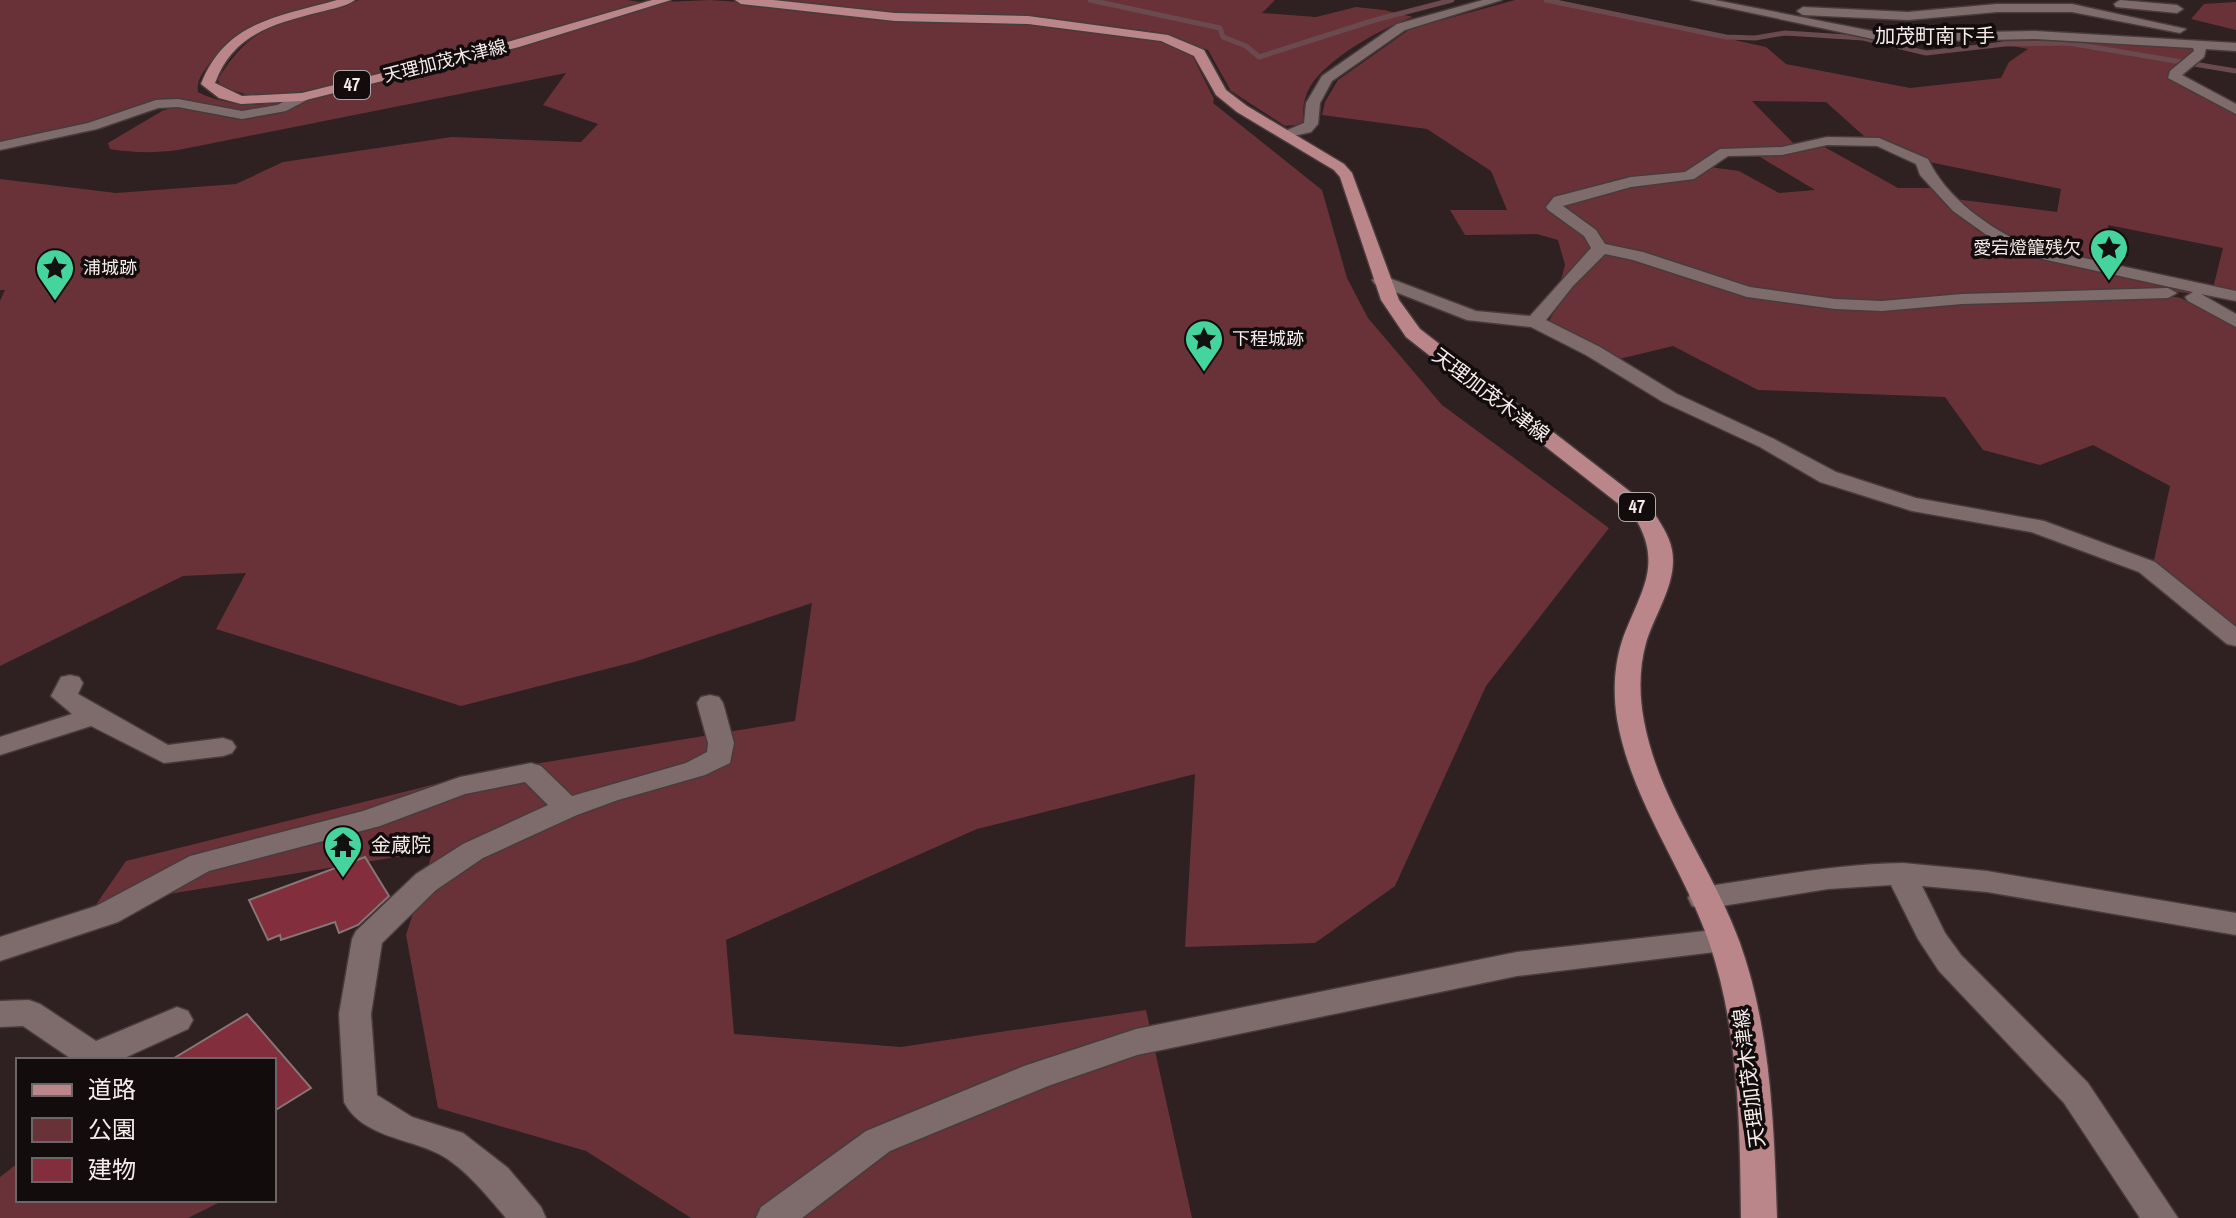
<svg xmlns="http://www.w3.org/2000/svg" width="2236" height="1218" viewBox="0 0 2236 1218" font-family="'Archivo Narrow','Noto Sans JP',sans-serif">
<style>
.green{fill:#693238}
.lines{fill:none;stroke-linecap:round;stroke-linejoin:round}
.stream{stroke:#6a4a4f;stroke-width:5}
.building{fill:#822e3c;stroke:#887576;stroke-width:2}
.street-casing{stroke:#483b3c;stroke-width:3}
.primary-casing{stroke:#483b3c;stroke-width:3}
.street{fill:#7e6c6d;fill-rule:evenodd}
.primary{fill:#bb868a;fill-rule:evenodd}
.labels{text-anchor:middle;stroke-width:7;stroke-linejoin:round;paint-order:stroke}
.far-street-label{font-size:18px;fill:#f6ecec;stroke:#120c0c}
.shield{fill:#120c0c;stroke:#b2a9a9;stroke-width:2}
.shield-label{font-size:18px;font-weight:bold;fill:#f6ecec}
.far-poi-label{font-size:18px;fill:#f6ecec;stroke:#120c0c;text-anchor:start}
.far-quarter-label{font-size:20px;fill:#f6ecec;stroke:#120c0c}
.street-label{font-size:20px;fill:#f6ecec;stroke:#120c0c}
.poi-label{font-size:20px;fill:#f6ecec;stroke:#120c0c;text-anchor:start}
</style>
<rect width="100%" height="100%" fill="#2f2021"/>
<!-- green -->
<path class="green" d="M 0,0 L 340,0 C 285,17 248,13 209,64 C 203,73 196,80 198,92 C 241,114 292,102 337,92 L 520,45 L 665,2 L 710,0 L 1017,21 L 1156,40 L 1181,49 L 1193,57 L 1214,99 L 1213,103 L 1322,190 L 1347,278 L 1368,318 L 1442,405 L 1609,528 L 1486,686 L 1395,886 L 1315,943 L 1185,947 L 1195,774 L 977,829 L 726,940 L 734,1034 L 901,1047 L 1146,1010 L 1192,1218 L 691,1218 L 586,1151 L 438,1108 L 406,935 L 433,851 L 95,906 L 126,861 L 480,773 L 795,721 L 812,603 L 634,662 L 461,706 L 216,629 L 246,573 L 183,576 L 0,666 L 0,301 L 5,290 L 0,290 L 0,179 L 116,193 L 236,184 L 283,162 L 452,137 L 581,142 L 598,124 L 543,105 L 566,73 L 178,150 C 155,153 133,153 110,149 L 108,143 L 162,111 L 177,106 L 178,102 L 0,145 Z
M 359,0 L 627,0 L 647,3 L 510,43 L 440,57 L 311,92 L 254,97 L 220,86 L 218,79 C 260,11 294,25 359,0 Z
M 762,0 L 1275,0 L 1262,13 L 1316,17 L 1356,7 L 1384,10 L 1413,17 C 1382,28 1327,58 1310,87 C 1303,99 1303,110 1303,124 L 1285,126 L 1231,91 L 1208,50 L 1156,32 L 1100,25 L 1026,18 L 904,15 Z
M 1515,0 L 1555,0 L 1766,47 L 1786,64 L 1910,88 L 2001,78 L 2009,62 L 2028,49 L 1996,43 L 2013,38 L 2038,37 L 2195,49 L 2169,73 L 2170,77 L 2224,105 L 2236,115 L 2236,294 L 2213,288 L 2223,248 L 2108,225 L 2108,267 L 2064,258 L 2004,239 L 1955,199 L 2057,212 L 2061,189 L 1929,162 L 1904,148 L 1865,137 L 1826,102 L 1752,101 L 1796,146 L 1729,149 L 1685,174 L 1555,198 L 1548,202 L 1547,207 L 1584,233 L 1592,248 L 1589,255 L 1561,280 L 1565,265 L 1558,240 L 1537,234 L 1465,235 L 1450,210 L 1507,210 L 1491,171 L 1427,129 L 1322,115 L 1325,102 L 1338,80 L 1410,29 Z
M 2236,2 L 2236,30 L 2191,19 L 2204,4 Z
M 1821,145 L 1898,188 L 1933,188 L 1978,231 L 2021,252 L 2236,300 L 2151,288 L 1959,296 L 1879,303 L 1767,294 L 1601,246 L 1561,204 L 1710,167 L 1739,171 L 1779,193 L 1815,190 L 1755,154 Z
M 1607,253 L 1799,304 L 2170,296 L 2181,298 L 2236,326 L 2236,631 L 2153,565 L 2170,486 L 2093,445 L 2040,465 L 1983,450 L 1945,397 L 1758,390 L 1673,346 L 1615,360 L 1548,322 L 1570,287 Z
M 18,1163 L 18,1200 L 224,1200 L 188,1218 L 0,1218 L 0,1177 Z"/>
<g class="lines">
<!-- stream -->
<path class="stream" d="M 1090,0 L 1220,28 L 1223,37 L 1246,46 L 1259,57 L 1375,20 L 1452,0
M 1546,0 L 1726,37 L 1755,38 L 1785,33 L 1863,38 L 1926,53 L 2005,44 L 2068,43 L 2236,71"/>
</g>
<!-- building -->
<path class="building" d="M 365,857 L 389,896 L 358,925 L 339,933 L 335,922 L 281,940 L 280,935 L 268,940 L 249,900 Z
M 247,1014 L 311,1088 L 274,1111 L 274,1060 L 171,1060 Z"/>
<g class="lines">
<defs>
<path id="street" d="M 1483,0 L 1502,0 L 1405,30 L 1332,81 L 1320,103 L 1318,124 L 1311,132 L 1285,138 L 1278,134 L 1304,123 L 1306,103 L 1322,76 L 1397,24 Z
M 1691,0 L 1715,0 L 1887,34 L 2035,31 L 2236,43 L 2236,51 L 2206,49 L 2204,57 L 2182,75 L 2236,104 L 2236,114 L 2168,78 L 2170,71 L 2194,51 L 2193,48 L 2035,39 L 1887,42 Z
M 2120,0 L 2177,5 L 2183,9 L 2177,13 L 2116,7 L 2114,4 Z
M 1997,4 L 2072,4 L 2186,29 L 2180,33 L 2072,12 L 1997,12 L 1908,20 L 1803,15 L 1797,11 L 1803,7 L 1908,12 Z
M 302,93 L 309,97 L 307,100 L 286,111 L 242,119 L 178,107 L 158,108 L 97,129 L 0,150 L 0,142 L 88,123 L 156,100 L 178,99 L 242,111 L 277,105 Z
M 1827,137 L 1879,138 L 1928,159 C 1947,199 1989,228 2029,246 L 2236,291 L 2236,301 L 2201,294 L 2236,314 L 2236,327 L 2188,301 L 2185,297 L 2193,292 L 2024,255 L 2002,246 L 1953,211 L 1920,175 L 1916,164 L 1877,146 L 1827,145 L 1782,155 L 1728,156 L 1694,179 L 1631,187 L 1563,206 L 1596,230 L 1605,244 L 1643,252 L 1750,287 L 1835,299 L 1882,301 L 1962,294 L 2168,288 L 2177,293 L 2168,298 L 1962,304 L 1882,311 L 1835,309 L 1747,297 L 1633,260 L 1605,254 L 1573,286 L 1546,320 L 1600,347 L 1677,394 L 1774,439 L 1836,472 L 1916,498 L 2044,521 L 2155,562 L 2236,627 L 2236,646 L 2227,644 L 2139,572 L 2031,532 L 1912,511 L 1820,482 L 1760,447 L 1663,402 L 1586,355 L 1531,327 L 1467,320 L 1375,284 L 1372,280 L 1381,275 L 1476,311 L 1530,316 L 1591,248 L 1584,236 L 1548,210 L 1546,207 L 1554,197 L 1631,177 L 1685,172 L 1720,149 L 1782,147 Z
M 70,675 L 79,677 L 83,683 L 78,694 L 168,745 L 223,738 L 232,741 L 236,747 L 232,753 L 223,756 L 164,763 L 91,726 L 0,755 L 0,737 L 72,714 L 51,696 L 61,677 Z
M 710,695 L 719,697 L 723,703 L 734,743 L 730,763 L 705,775 L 618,800 L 577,815 L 483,858 L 436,890 L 382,943 L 371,1014 L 377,1095 L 412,1117 L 463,1133 L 508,1168 L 541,1207 L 546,1218 L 506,1218 C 487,1196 465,1168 439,1154 C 408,1138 362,1137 344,1102 L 339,1014 L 352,939 L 356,931 L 416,874 L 463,844 L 548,805 L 525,782 L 465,794 L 380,826 L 209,871 L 118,922 L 0,961 L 0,937 L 96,906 L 190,856 L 363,811 L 460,777 L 531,763 L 541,766 L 572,796 L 686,763 L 707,752 L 708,743 L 697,703 L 701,697 Z
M 1903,863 L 1987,871 L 2236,913 L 2236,935 L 1987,892 L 1922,886 L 1945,933 L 1961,955 L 2088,1083 L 2178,1218 L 2140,1218 L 2064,1103 L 1939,971 L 1918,939 L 1891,885 L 1828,889 L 1703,909 L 1692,906 L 1688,898 L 1692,890 L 1703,887 C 1770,877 1835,864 1903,863 Z
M 1723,929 L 1734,932 L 1738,940 L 1734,948 L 1723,951 L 1517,976 L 1137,1055 L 1048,1086 L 890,1151 L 802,1218 L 756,1218 L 761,1207 L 866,1131 L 1024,1066 L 1136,1029 L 1517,952 Z
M 29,1000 L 40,1004 L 96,1041 L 177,1007 L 188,1011 L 193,1020 L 188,1029 L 120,1060 L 73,1060 L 23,1026 L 0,1027 L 0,1001 Z"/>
<path id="primary" d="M 337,0 L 355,0 C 345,7 331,9 320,12 C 273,24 233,34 215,83 L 242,96 L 302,93 L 511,41 L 652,0 L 671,0 L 519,47 L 302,101 L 241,104 L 219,98 L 201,84 C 226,21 278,17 337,0 Z
M 735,0 L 773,0 L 895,13 L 1028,16 L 1168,35 L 1204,50 L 1226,90 L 1247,106 L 1344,164 L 1352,173 L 1399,300 L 1420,329 L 1650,507 C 1659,521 1669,534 1672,550 C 1678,582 1655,613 1646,643 C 1639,668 1639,695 1644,721 C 1659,802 1712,866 1740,943 C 1771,1030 1774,1126 1777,1218 L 1741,1218 C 1740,1126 1739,1030 1709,942 C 1682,865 1631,800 1617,719 C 1613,693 1614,666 1622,641 C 1639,593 1665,566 1634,516 L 1406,337 L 1381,300 L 1340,177 L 1334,170 L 1237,112 L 1216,95 L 1194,56 L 1161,41 L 1028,24 L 895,21 L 741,4 Z"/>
</defs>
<!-- street casing -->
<use href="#street" class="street-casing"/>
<!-- primary casing -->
<use href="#primary" class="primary-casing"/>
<!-- street -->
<use href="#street" class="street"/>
<!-- primary -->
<use href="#primary" class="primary"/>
</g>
<!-- icons -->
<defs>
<symbol id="sight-pin" viewBox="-11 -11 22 30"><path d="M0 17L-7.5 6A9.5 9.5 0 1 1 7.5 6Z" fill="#46d49e" stroke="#120c0c"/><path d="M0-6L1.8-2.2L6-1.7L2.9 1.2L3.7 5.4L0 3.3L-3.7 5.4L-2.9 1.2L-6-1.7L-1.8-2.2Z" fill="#111"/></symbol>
<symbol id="temple-pin" viewBox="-11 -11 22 30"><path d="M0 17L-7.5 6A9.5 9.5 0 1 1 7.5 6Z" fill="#46d49e" stroke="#120c0c"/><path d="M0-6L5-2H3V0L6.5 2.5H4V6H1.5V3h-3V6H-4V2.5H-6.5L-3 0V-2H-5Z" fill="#111"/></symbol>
</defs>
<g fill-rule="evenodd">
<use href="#sight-pin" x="2087" y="226" width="44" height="60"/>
<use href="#sight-pin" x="33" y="246" width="44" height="60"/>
<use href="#sight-pin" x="1182" y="317" width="44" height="60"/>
<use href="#temple-pin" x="321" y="823" width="44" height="60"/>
</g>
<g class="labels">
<!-- far-street labels -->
<g class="far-street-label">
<text transform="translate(445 61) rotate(-14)" y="6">天理加茂木津線</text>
</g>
<!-- shield labels -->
<g class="shield">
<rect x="334" y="71" width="36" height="28" rx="6"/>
<rect x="1619" y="493" width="36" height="28" rx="6"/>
</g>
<g class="shield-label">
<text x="352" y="91">47</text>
<text x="1637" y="513">47</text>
</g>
<!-- far-poi labels -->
<g class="far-poi-label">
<text x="2081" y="254" text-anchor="end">愛宕燈籠残欠</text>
<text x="83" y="274">浦城跡</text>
<text x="1232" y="345">下程城跡</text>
</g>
<!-- far-quarter labels -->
<g class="far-quarter-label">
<text x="1935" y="43">加茂町南下手</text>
</g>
<!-- street labels -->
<g class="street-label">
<text transform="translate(1491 395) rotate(37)" y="7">天理加茂木津線</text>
<text transform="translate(1749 1078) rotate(-97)" y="7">天理加茂木津線</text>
</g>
<!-- poi labels -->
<g class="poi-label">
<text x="371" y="852">金蔵院</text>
</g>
</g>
<!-- legend -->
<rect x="16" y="1058" width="260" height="144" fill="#120c0c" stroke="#6d6666" stroke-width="2"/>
<rect x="32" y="1084" width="40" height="12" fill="#bb868a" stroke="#6d6666" stroke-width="2"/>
<text x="88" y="1098" font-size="24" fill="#f6ecec">道路</text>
<rect x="32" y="1118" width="40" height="24" fill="#693238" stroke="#6d6666" stroke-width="2"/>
<text x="88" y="1138" font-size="24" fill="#f6ecec">公園</text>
<rect x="32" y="1158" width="40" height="24" fill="#822e3c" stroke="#6d6666" stroke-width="2"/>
<text x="88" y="1178" font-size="24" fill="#f6ecec">建物</text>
</svg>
